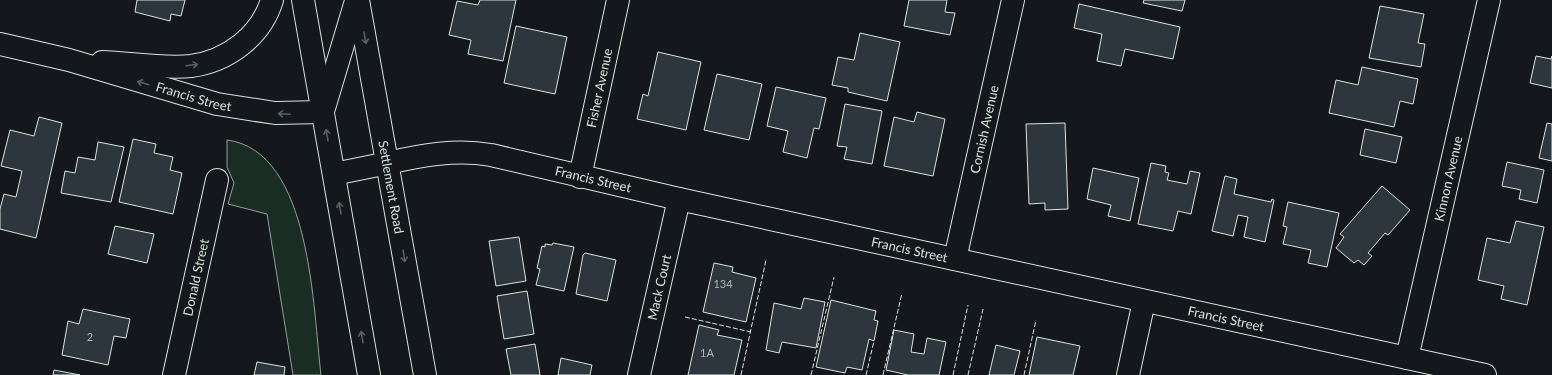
<svg xmlns="http://www.w3.org/2000/svg" width="1552" height="375" viewBox="0 0 1552 375" font-family="Lato,sans-serif">
<style>
.green{fill:#1a2d24;stroke:#939e99}
.building{fill:#2c363c;stroke:#d8e6dc}
.lines{fill:none;stroke-linecap:round;stroke-linejoin:round}
.street-casing{stroke:#d8e6dc;stroke-width:24}
.highway-casing{stroke:#d8e6dc;stroke-width:24}
.street{stroke:#14181c;stroke-width:22}
.highway{stroke:#14181c;stroke-width:22}
.fence{stroke:#d8e6dc;stroke-width:1;stroke-dasharray:5 2;stroke-linecap:butt}
.oneway{stroke:#59605f}
.labels{text-anchor:middle;stroke-width:3;stroke-linejoin:round;paint-order:stroke}
.number-label{font-size:11px;fill:#adbab4}
.street-label{font-size:13px;fill:#d8e6dc;stroke:#14181c}
</style>
<rect width="100%" height="100%" fill="#14181c"/>
<!-- green -->
<path class="green" d="M 227,140 C 312,151 313,311 321,375 L 293,375 L 267,214 L 228,204 L 234,183 L 227,167 Z"/>
<!-- building -->
<path class="building" d="M 137,0 L 185,0 L 181,16 L 171,14 L 170,21 L 135,12 Z
M 480,0 L 516,0 L 503,61 L 468,54 L 471,40 L 449,35 L 457,1 L 478,5 Z
M 909,0 L 947,0 L 945,12 L 955,13 L 950,35 L 904,26 Z
M 1144,0 L 1185,0 L 1182,11 L 1143,3 Z
M 1079,4 L 1180,27 L 1173,59 L 1125,49 L 1121,66 L 1097,61 L 1102,34 L 1074,28 Z
M 1380,6 L 1424,14 L 1418,43 L 1425,44 L 1421,67 L 1369,58 Z
M 516,26 L 567,37 L 555,94 L 504,83 Z
M 860,33 L 900,42 L 887,101 L 848,92 L 848,88 L 832,85 L 838,57 L 854,60 Z
M 658,52 L 701,62 L 686,130 L 637,119 L 643,94 L 648,96 Z
M 1536,56 L 1551,59 L 1552,56 L 1552,88 L 1530,83 Z
M 1362,67 L 1418,79 L 1413,104 L 1400,101 L 1394,127 L 1329,113 L 1336,80 L 1358,85 Z
M 717,74 L 762,84 L 749,140 L 704,130 Z
M 776,87 L 826,98 L 819,129 L 814,128 L 807,158 L 783,152 L 788,131 L 767,126 Z
M 845,104 L 882,111 L 872,164 L 844,159 L 847,147 L 837,146 Z
M 917,112 L 945,119 L 933,176 L 884,166 L 894,117 L 914,122 Z
M 39,117 L 62,123 L 36,238 L 0,229 L 0,209 L 4,194 L 16,197 L 22,171 L 1,166 L 10,130 L 34,136 Z
M 1065,123 L 1068,209 L 1045,210 L 1045,203 L 1029,204 L 1026,124 Z
M 1547,123 L 1552,124 L 1552,161 L 1539,158 Z
M 1365,129 L 1402,137 L 1396,163 L 1360,155 Z
M 133,139 L 156,144 L 154,153 L 173,157 L 170,170 L 182,173 L 173,214 L 119,202 Z
M 98,142 L 124,147 L 111,202 L 61,193 L 65,171 L 75,173 L 78,157 L 95,160 Z
M 1507,162 L 1544,170 L 1537,203 L 1519,199 L 1521,190 L 1502,186 Z
M 1151,163 L 1166,166 L 1165,172 L 1169,173 L 1167,180 L 1187,184 L 1190,171 L 1200,173 L 1191,214 L 1178,211 L 1173,231 L 1138,224 Z
M 1093,168 L 1139,178 L 1130,221 L 1108,216 L 1111,205 L 1087,199 Z
M 1225,176 L 1237,179 L 1234,194 L 1271,202 L 1272,199 L 1274,200 L 1265,242 L 1244,237 L 1248,217 L 1238,215 L 1233,236 L 1212,231 Z
M 1382,186 L 1410,210 L 1388,235 L 1385,233 L 1368,253 L 1372,256 L 1364,265 L 1358,260 L 1354,263 L 1336,248 L 1344,237 L 1340,234 Z
M 1288,202 L 1339,213 L 1327,267 L 1308,263 L 1311,250 L 1283,244 L 1287,227 L 1283,226 Z
M 1516,221 L 1544,227 L 1527,305 L 1501,299 L 1504,286 L 1478,280 L 1487,238 L 1510,243 Z
M 115,226 L 154,234 L 147,263 L 108,254 Z
M 519,237 L 526,281 L 496,286 L 489,241 Z
M 553,243 L 574,247 L 564,291 L 536,285 L 540,269 L 537,268 L 542,246 L 545,247 L 545,244 L 552,245 Z
M 585,253 L 616,260 L 607,301 L 576,294 L 583,255 Z
M 714,263 L 733,267 L 732,272 L 756,278 L 746,322 L 703,312 Z
M 527,291 L 534,334 L 504,339 L 497,296 Z
M 804,298 L 825,302 L 816,348 L 782,342 L 779,353 L 766,350 L 774,303 L 801,309 Z
M 831,300 L 876,311 L 874,320 L 878,321 L 874,341 L 869,339 L 862,370 L 847,367 L 845,373 L 816,367 Z
M 83,309 L 130,319 L 126,338 L 114,336 L 108,365 L 62,355 L 68,321 L 79,324 Z
M 699,325 L 719,330 L 717,335 L 742,340 L 734,375 L 688,375 Z
M 894,330 L 914,334 L 911,352 L 924,354 L 927,338 L 946,342 L 939,375 L 908,375 L 886,370 Z
M 1037,337 L 1080,346 L 1073,375 L 1029,375 Z
M 535,344 L 540,375 L 511,375 L 506,349 Z
M 996,345 L 1020,351 L 1014,375 L 989,375 Z
M 561,358 L 592,365 L 590,375 L 558,375 Z
M 257,362 L 285,367 L 284,375 L 254,375 Z
M 54,370 L 80,375 L 53,375 Z"/>
<g class="lines">
<defs>
<g id="street">
<path id="s1" d="M 0,44 L 69,60 L 217,104 L 275,113 L 323,112"/>
<path d="M 102,62 C 131,63 162,69 191,66 C 228,61 261,36 272,0"/>
<path id="s2" d="M 388,163 C 422,155 456,149 491,155 L 679,199 L 1485,375"/>
<path id="s3" d="M 580,177 L 618,0"/>
<path id="s4" d="M 955,259 L 1013,0"/>
<path id="s5" d="M 1407,358 L 1489,0"/>
<path id="s6" d="M 174,375 L 217,180"/>
<path id="s7" d="M 639,375 L 679,199"/>
<path d="M 1128,375 L 1144,301"/>
</g>
<g id="highway">
<path d="M 303,0 L 369,375"/>
<path id="s8" d="M 358,0 L 425,375"/>
<path d="M 324,108 L 356,1"/>
<path d="M 334,174 L 388,163"/>
</g>
</defs>
<!-- street casing -->
<use href="#street" class="street-casing"/>
<!-- highway casing -->
<use href="#highway" class="highway-casing"/>
<!-- street -->
<use href="#street" class="street"/>
<!-- highway -->
<use href="#highway" class="highway"/>
<!-- fence -->
<path class="fence" d="M 685,317 L 751,332
M 741,375 L 766,260
M 811,375 L 834,277
M 866,375 L 874,341
M 883,375 L 902,293
M 953,375 L 968,305
M 968,375 L 983,309
M 1024,375 L 1036,320"/>
</g>
<!-- one-way arrows -->
<defs><path id="oneway-shaft" d="M-6 0H5M1.5-3L5.5 0L1.5 3" fill="none" stroke-width="1.6" stroke-linecap="round" stroke-linejoin="round"/></defs>
<g class="oneway">
<use href="#oneway-shaft" transform="translate(365 38) rotate(80)"/>
<use href="#oneway-shaft" transform="translate(192 65) rotate(-7)"/>
<use href="#oneway-shaft" transform="translate(143 83) rotate(-163)"/>
<use href="#oneway-shaft" transform="translate(284 114) rotate(-177)"/>
<use href="#oneway-shaft" transform="translate(327 135) rotate(-100)"/>
<use href="#oneway-shaft" transform="translate(340 208) rotate(-100)"/>
<use href="#oneway-shaft" transform="translate(404 256) rotate(81)"/>
<use href="#oneway-shaft" transform="translate(362 337) rotate(-100)"/>
</g>
<g class="labels">
<!-- number labels -->
<g class="number-label">
<text x="723" y="288">134</text>
<text x="90" y="341">2</text>
<text x="707" y="357">1A</text>
</g>
<!-- street labels -->
<g class="street-label">
<text dy="5" stroke="none"><textPath href="#s3" startOffset="91">Fisher Avenue</textPath></text>
<text dy="5" stroke="none"><textPath href="#s1" startOffset="201">Francis Street</textPath></text>
<text dy="5" stroke="none"><textPath href="#s4" startOffset="133">Cornish Avenue</textPath></text>
<text dy="5" stroke="none"><textPath href="#s2" startOffset="209">Francis Street</textPath></text>
<text dy="5" stroke="none"><textPath href="#s5" startOffset="184">Kinnon Avenue</textPath></text>
<text dy="5" stroke="none"><textPath href="#s8" startOffset="190">Settlement Road</textPath></text>
<text dy="5" stroke="none"><textPath href="#s2" startOffset="533">Francis Street</textPath></text>
<text dy="5" stroke="none"><textPath href="#s6" startOffset="100">Donald Street</textPath></text>
<text dy="5" stroke="none"><textPath href="#s7" startOffset="90">Mack Court</textPath></text>
<text dy="5" stroke="none"><textPath href="#s2" startOffset="857">Francis Street</textPath></text>
</g>
</g>
</svg>
